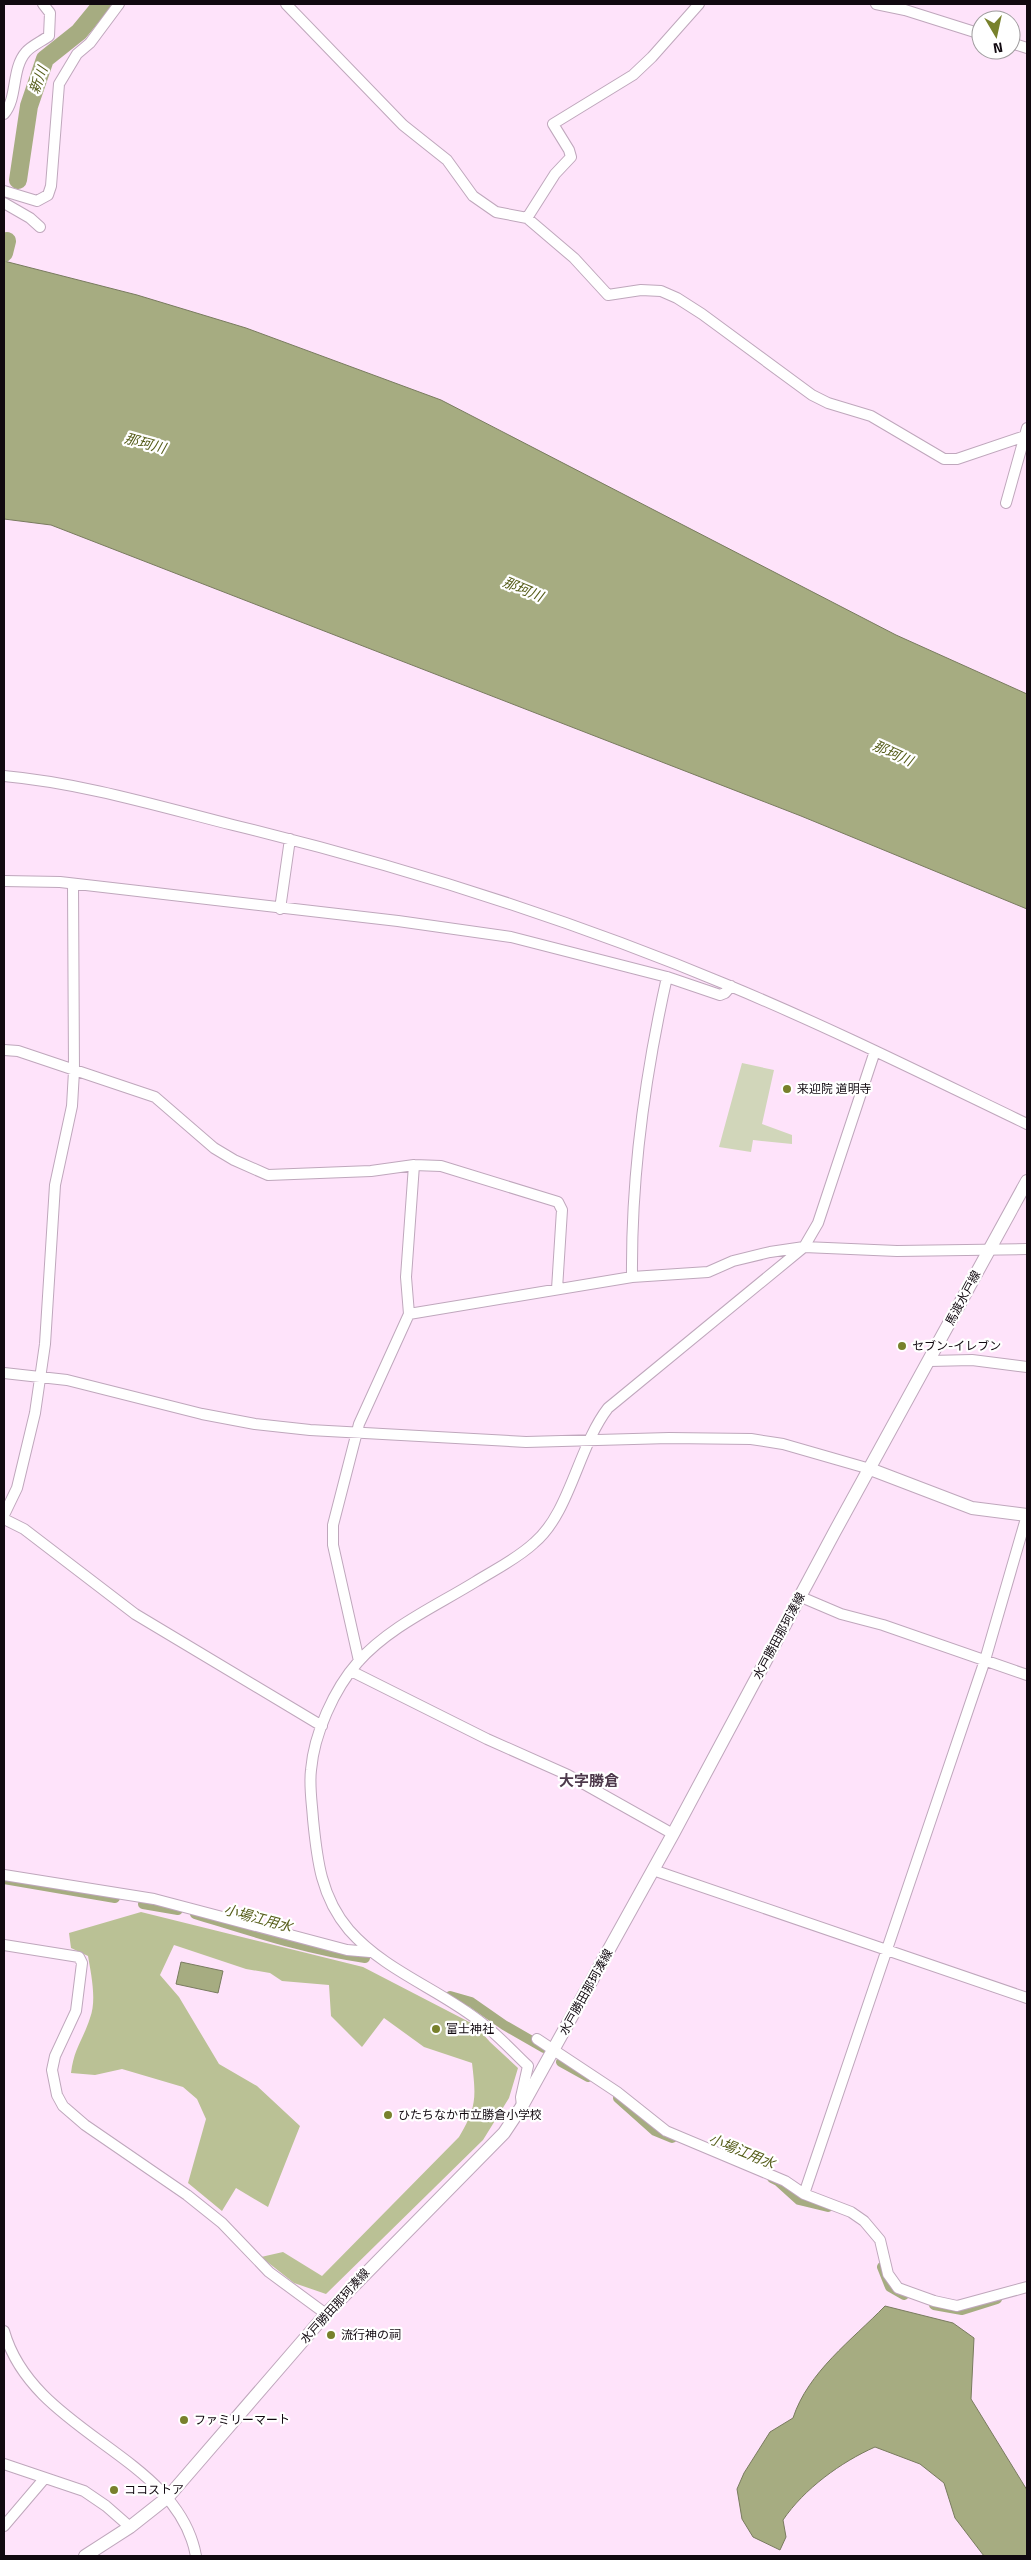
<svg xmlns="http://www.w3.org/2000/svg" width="1031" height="2560" viewBox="0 0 1031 2560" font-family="'Titillium Web','Noto Sans JP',sans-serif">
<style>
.green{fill:#d1d6ba}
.forest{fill:#bac195}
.water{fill:#a6ac81;stroke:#797b5f}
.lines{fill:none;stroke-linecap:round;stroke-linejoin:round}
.canal{stroke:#a6ac81;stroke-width:10}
.river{stroke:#a6ac81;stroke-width:18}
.minor-casing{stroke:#bfa7bc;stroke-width:12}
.major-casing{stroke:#bfa7bc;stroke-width:14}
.minor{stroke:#fff;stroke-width:10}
.major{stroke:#fff;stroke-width:12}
.poi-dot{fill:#78812c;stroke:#fff;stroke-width:2}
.labels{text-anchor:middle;stroke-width:4.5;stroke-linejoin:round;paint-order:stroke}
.poi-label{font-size:12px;fill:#110910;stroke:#fff;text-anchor:start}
.street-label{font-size:12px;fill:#110910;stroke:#fff}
.water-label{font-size:14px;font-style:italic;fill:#565d1a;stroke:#fff}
.quarter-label{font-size:15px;font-weight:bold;fill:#4d394b;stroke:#fff}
</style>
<rect width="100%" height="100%" fill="#fee3fa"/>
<!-- green -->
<path class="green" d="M 742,1063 L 774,1070 L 762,1124 L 792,1135 L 792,1144 L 753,1140 L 751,1152 L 719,1147 Z"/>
<!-- forest -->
<path class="forest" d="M 141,1912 L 363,1967 L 475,2025 L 490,2042 L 518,2068 L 509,2098 L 483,2140 L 326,2294 L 294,2283 L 261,2257 L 283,2252 L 322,2276 L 459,2137 C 477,2107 476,2097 472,2063 L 424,2047 L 384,2018 L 362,2047 L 331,2016 L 329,1985 L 282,1981 L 270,1973 L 246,1969 L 174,1945 L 160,1975 L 179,1997 L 219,2064 L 257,2086 L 300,2126 L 268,2207 L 236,2188 L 222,2211 L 188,2183 L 206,2119 L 197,2099 L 183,2087 L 122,2069 L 95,2075 L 71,2073 C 74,2048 83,2040 90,2018 C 97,2000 91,1974 88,1956 L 71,1948 L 69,1933 Z"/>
<!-- water -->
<path class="water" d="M 4,261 L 137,295 L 246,328 L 441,400 L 896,635 L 1027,694 L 1027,909 L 801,816 L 51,525 L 4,519 Z
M 181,1962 L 223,1971 L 218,1993 L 176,1984 Z
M 885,2306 L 953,2323 L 974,2338 L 971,2399 L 1027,2490 L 1027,2556 L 984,2556 L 955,2518 L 944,2483 L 920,2464 L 875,2447 C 841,2462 804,2489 783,2520 L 786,2537 L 780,2550 L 753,2537 L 742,2519 L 737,2489 L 744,2473 L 770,2432 L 793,2418 C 808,2372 852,2340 885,2306 Z"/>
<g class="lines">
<!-- canal -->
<path class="canal" d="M 4,1879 L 115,1898
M 143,1904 L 178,1910
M 195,1914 C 251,1931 307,1950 365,1958
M 450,1996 L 471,2002 L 504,2025 L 544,2048
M 561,2062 L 588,2077
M 618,2098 L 655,2131 L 672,2138
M 772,2178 L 778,2181 L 799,2200 L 828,2207
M 882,2267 L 890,2287 L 904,2295
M 934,2305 L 962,2310 L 997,2299"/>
<!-- river -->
<path class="river" d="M 18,180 L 29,106 L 45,59 L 79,32 L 102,4
M 4,253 L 7,241"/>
<defs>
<path id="minor" d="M 286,4 L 403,125 L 447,160 L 473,196 L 496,212 L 527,218 L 574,258 L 608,295 L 641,290 L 661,291 L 677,298 L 702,314 L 812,395 L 828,403 L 871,416 L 944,459 L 957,459 L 1025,436
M 876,4 L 905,10 L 981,34
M 1011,43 L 1027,48
M 4,114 C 18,98 11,69 26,52 C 31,46 42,41 49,36 L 50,13 L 43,4
M 4,191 L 37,201 L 48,195 L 51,186 L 59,84 L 77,54 L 90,43 L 119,4
M 4,203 L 30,218 L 40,227
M 527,218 L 555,174 L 571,157 L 569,150 L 553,124 L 633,75 L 652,57 L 699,4
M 1006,503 L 1027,428
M 4,776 C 81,783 158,806 233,825 C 402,866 570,919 730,986 C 831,1028 929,1077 1027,1124
M 4,881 L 60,882 L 398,921 L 511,937 L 667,977 L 720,995 L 725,993 L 731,986
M 280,909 L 290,839
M 4,1050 L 18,1051 L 155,1097 L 214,1148 L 234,1160 L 268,1175 L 371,1171 L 414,1165 L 441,1166 L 558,1202 L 562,1210 L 557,1289
M 632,1277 C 631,1176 645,1075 667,977
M 409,1314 L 632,1277 L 708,1272 L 733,1261 L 770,1252 L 804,1247 L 897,1251 L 1027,1249
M 930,1361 L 972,1360 L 1027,1367
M 4,1373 L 67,1380 L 202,1414 L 255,1424 L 310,1430 L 526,1442 L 669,1438 L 751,1439 L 783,1444 L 870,1469
M 4,1515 L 17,1488 L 35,1413 L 45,1344 L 55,1185 L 72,1106 L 74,1071 L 73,884
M 4,1519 L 24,1529 L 135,1614 L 322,1726
M 801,1597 L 841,1614 L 883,1625 L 1027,1675
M 359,1661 L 333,1545 L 333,1525 L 359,1424 L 409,1314 L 406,1277 L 414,1165
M 351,1671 L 487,1739 L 568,1775 L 673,1834
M 653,1870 L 1027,1998
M 4,1875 L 154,1899 L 347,1950 L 370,1952
M 4,1945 L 79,1957 L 82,1963 L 76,2011 L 55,2056 L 52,2070 L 57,2095 L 63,2106 L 85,2125 L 187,2195 L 222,2223 L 269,2272 L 326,2314
M 537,2039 L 617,2092 L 666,2131 L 785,2181 L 804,2194 L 851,2212 L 864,2221 L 880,2240 L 888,2274 L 898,2288 L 934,2301 L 957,2306 L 1027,2287
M 522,2106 L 521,2097 L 528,2066 C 513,2052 499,2036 483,2024 C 440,1989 386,1972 349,1930 C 321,1897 317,1860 313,1819 C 312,1803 309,1786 311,1770 C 314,1734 334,1689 358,1662 C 389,1627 436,1606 475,1582 C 494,1570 517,1559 534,1543 C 570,1513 578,1447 608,1408 L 804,1247 L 818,1223 L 875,1051
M 804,2194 L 985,1660 L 1027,1515
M 4,2331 C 33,2434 178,2455 196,2556
M 4,2464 L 84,2491 L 106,2506 L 130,2527
M 4,2526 L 44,2479"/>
<path id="major" d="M 870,1469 L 972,1508 L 1027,1515
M 85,2556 L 130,2527 L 168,2497 L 326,2314 L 504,2133 L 522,2106 L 673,1834 L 834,1533 L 1027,1181"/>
</defs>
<!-- minor casing -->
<use href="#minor" class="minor-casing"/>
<!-- major casing -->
<use href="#major" class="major-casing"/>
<!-- minor -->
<use href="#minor" class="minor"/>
<!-- major -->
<use href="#major" class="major"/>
</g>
<!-- markers -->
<g class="poi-dot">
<circle cx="787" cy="1089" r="5"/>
<circle cx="902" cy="1346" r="5"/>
<circle cx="436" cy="2029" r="5"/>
<circle cx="388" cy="2115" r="5"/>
<circle cx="331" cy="2335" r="5"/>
<circle cx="184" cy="2420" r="5"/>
<circle cx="114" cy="2490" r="5"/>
</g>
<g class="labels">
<!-- poi labels -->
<g class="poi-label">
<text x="797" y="1093">来迎院 道明寺</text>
<text x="912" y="1350">セブン-イレブン</text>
<text x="446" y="2033">富士神社</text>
<text x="398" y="2119">ひたちなか市立勝倉小学校</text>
<text x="341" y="2339">流行神の祠</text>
<text x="194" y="2424">ファミリーマート</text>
<text x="124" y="2494">ココストア</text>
</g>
<!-- street labels -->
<g class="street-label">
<text transform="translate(963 1298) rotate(-62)" y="4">馬渡水戸線</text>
<text transform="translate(779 1636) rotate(-62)" y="4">水戸勝田那珂湊線</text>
<text transform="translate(586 1992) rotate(-61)" y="4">水戸勝田那珂湊線</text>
<text transform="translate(335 2306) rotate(-48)" y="4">水戸勝田那珂湊線</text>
</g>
<!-- water labels -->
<g class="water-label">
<text transform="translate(38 80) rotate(-70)" y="5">新川</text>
<text transform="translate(145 443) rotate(15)" y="5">那珂川</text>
<text transform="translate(523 589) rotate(23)" y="5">那珂川</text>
<text transform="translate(893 753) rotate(24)" y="5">那珂川</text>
<text transform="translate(258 1918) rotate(15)" y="5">小場江用水</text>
<text transform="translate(742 2151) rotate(22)" y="5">小場江用水</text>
</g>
<!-- quarter labels -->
<g class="quarter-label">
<text x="589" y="1786">大字勝倉</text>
</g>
</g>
<!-- border -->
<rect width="1031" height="2560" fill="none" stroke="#110910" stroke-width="10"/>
<!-- north arrow -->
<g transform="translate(996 35) rotate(171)"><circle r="24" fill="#ffffff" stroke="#a09d9f"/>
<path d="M0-4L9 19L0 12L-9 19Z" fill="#78812c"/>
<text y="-8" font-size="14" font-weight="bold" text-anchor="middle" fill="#110910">N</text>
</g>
</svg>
